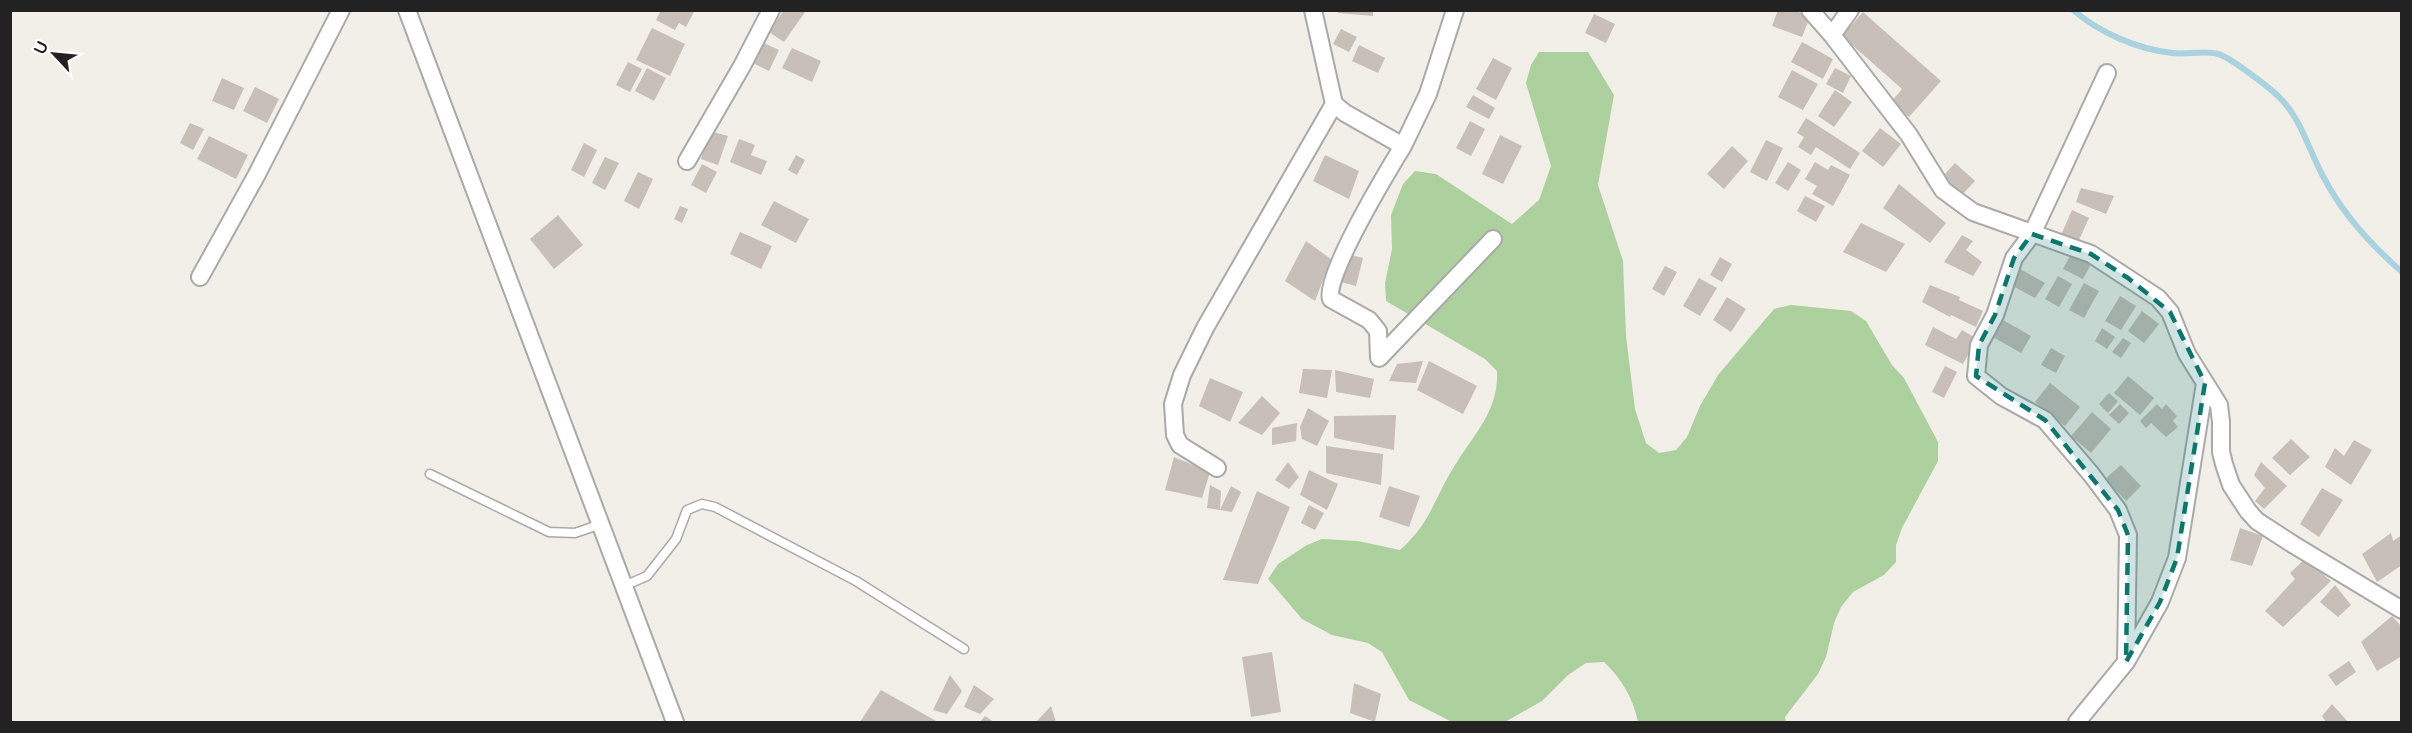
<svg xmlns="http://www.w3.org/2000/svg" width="2412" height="733" viewBox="0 0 2412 733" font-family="'Varela Round',sans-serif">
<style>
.forest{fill:#add19e}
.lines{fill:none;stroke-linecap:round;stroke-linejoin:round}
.stream{stroke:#aad3df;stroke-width:6}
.building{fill:#c7bfb8}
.service-casing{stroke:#a9a9a9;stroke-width:11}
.minor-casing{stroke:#a9a9a9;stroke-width:20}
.service{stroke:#fff;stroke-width:8}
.minor{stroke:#fff;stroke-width:16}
.marked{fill:#0f766e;fill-opacity:0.2;stroke:#0f766e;stroke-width:4.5;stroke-dasharray:12 8;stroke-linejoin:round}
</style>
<rect width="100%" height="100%" fill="#f2efe9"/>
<!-- forest -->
<path class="forest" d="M 1539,52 L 1588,52 L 1614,95 L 1598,185 L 1623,261 L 1626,336 L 1635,409 L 1646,443 L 1659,453 L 1676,450 L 1687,437 L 1700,406 L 1718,375 L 1774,309 L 1791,305 L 1851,311 L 1866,321 L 1892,365 L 1904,378 L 1938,442 L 1938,461 L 1902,528 L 1896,545 L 1896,562 L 1884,575 L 1853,592 L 1841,607 L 1834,623 L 1826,657 L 1818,674 L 1785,717 L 1786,722 L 1638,722 C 1633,698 1622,679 1604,662 L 1586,663 L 1568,675 L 1542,701 L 1505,722 L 1452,722 L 1409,700 L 1382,652 L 1368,643 L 1332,635 L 1302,619 L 1268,579 L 1278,564 L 1307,545 L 1322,539 L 1358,541 L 1400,550 C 1432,522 1435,495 1457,462 C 1476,432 1499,409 1497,371 L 1485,359 L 1386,301 L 1385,283 L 1392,249 L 1391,215 L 1403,184 L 1415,171 L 1436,174 L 1512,224 L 1539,200 L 1551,166 L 1526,83 L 1531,65 Z"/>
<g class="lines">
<!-- stream -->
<path class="stream" d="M 2073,10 C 2100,33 2137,49 2172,53 C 2187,55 2204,50 2218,54 C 2230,57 2267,86 2277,95 C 2301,117 2309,151 2324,178 C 2343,214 2371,245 2402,272"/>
</g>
<!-- building -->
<path class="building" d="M 661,10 L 695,10 L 686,27 L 679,23 L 675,30 L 656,20 Z
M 784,10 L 805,12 L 784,42 L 769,32 Z
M 1338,10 L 1373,10 L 1373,16 L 1338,13 Z
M 1778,10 L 1794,10 L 1810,17 L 1802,37 L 1772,26 Z
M 1863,12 L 1941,81 L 1909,117 L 1891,102 L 1902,89 L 1842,36 Z
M 1594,14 L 1615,24 L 1606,43 L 1585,33 Z
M 652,28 L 685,44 L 670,76 L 636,60 Z
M 1341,29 L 1357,37 L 1349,52 L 1333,44 Z
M 1802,42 L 1833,59 L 1823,79 L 1791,62 Z
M 764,43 L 779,50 L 769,71 L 753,63 Z
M 1359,45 L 1385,58 L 1378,73 L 1352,61 Z
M 792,48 L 821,61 L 812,82 L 782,68 Z
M 1493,58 L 1512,68 L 1496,100 L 1476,89 Z
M 628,62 L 642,69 L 630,92 L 616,85 Z
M 647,68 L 666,78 L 654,101 L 635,91 Z
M 1835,68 L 1851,76 L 1843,93 L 1826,84 Z
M 1792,70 L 1818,84 L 1803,110 L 1778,97 Z
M 222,78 L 244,88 L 234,110 L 212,101 Z
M 255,87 L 279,99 L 267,123 L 243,111 Z
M 1835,90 L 1852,102 L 1834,127 L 1818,116 Z
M 1473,95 L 1495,108 L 1489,119 L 1466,107 Z
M 1806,118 L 1860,153 L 1850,169 L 1816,147 L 1811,155 L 1798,147 L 1804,137 L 1797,133 Z
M 1470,121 L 1485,129 L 1471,156 L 1456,148 Z
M 190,123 L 204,129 L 193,150 L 180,143 Z
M 1880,128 L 1901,144 L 1883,167 L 1862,151 Z
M 710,131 L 728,136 L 718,165 L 701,159 Z
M 1500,135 L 1522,146 L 1503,184 L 1482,174 Z
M 209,136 L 248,155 L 236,179 L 197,159 Z
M 739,139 L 755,145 L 751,155 L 767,161 L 761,175 L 730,162 Z
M 1766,140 L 1783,148 L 1767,181 L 1750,172 Z
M 584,143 L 597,150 L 584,177 L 571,170 Z
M 1732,146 L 1748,161 L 1724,189 L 1707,174 Z
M 796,155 L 805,160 L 797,175 L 788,170 Z
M 1325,155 L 1359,171 L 1349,199 L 1313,181 Z
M 605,157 L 619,163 L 605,190 L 592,183 Z
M 1788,162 L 1801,170 L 1788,191 L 1775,183 Z
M 1815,162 L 1828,170 L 1831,165 L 1850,175 L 1833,206 L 1812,194 L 1817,186 L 1805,179 Z
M 1955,163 L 1975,181 L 1962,195 L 1943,176 Z
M 702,164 L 717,172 L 706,193 L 691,185 Z
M 638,172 L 653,179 L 639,209 L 624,201 Z
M 1899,184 L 1946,223 L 1930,243 L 1883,208 Z
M 2081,188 L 2114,196 L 2106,214 L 2076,202 Z
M 1805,196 L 1825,206 L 1816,222 L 1797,211 Z
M 774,201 L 809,219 L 796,243 L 761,225 Z
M 680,206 L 688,209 L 682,223 L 674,219 Z
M 2072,210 L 2089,218 L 2078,242 L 2061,235 Z
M 558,215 L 583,245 L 554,269 L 530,239 Z
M 1861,223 L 1905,244 L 1886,272 L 1843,252 Z
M 740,232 L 772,246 L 761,269 L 730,254 Z
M 1962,235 L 1973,241 L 1966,250 L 1982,262 L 1973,276 L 1944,262 Z
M 1306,241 L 1331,259 L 1315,301 L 1285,281 Z
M 1347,254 L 1363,258 L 1356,286 L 1341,282 Z
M 2071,254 L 2091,264 L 2083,279 L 2063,269 Z
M 1720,257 L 1732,264 L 1722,282 L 1710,275 Z
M 1665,266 L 1677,272 L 1664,296 L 1652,289 Z
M 2020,269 L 2045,283 L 2035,298 L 2011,285 Z
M 2058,276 L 2072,284 L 2059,307 L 2045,299 Z
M 1699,278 L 1717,288 L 1700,316 L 1683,306 Z
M 2084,283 L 2099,291 L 2084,318 L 2069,310 Z
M 1930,285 L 1960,297 L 1959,300 L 1983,311 L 1976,327 L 1951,315 L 1950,317 L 1922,302 Z
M 2120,296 L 2136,306 L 2121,330 L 2105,321 Z
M 1727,297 L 1746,309 L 1731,332 L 1713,320 Z
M 2142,311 L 2159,324 L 2144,343 L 2128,331 Z
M 2003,320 L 2031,336 L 2021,353 L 1993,337 Z
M 1933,327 L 1956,339 L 1962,330 L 1977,339 L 1963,364 L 1925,345 Z
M 2102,328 L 2115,337 L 2107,349 L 2095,341 Z
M 2123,338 L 2131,343 L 2121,358 L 2112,352 Z
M 2051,348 L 2065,356 L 2056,373 L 2041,365 Z
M 1423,361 L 1416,383 L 1389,381 L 1397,364 Z
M 1429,361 L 1477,386 L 1463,414 L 1417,390 Z
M 1945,366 L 1957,372 L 1944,398 L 1932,392 Z
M 1303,369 L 1332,370 L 1327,398 L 1299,393 Z
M 1335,370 L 1374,379 L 1370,398 L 1336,392 Z
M 2128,376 L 2154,398 L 2140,415 L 2114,393 Z
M 1210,378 L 1243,392 L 1230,422 L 1199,406 Z
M 2050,383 L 2080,407 L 2065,426 L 2035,402 Z
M 2109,393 L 2118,401 L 2108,413 L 2099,404 Z
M 1262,396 L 1280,413 L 1262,435 L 1238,423 Z
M 2120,404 L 2129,413 L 2119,424 L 2109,415 Z
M 2157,404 L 2162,409 L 2166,404 L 2177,416 L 2173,421 L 2178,427 L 2166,437 L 2151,423 L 2146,428 L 2140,421 Z
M 1308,408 L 1329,421 L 1317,446 L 1302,439 L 1300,427 Z
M 2092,412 L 2111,429 L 2091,453 L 2071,436 Z
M 1396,415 L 1394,450 L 1334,438 L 1334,416 Z
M 1297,423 L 1296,441 L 1272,445 L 1272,428 Z
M 2291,439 L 2310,457 L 2290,475 L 2272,458 Z
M 2354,440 L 2372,450 L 2351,485 L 2325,467 L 2335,448 L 2344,456 Z
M 1326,446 L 1383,454 L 1381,485 L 1326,473 Z
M 1174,457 L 1210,472 L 1202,498 L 1165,490 Z
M 1288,462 L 1299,477 L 1289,489 L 1275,480 Z
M 2261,462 L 2287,486 L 2264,509 L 2255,501 L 2265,488 L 2254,475 Z
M 2121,465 L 2141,486 L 2126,501 L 2105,479 Z
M 1309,470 L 1338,484 L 1327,510 L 1300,495 Z
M 1210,485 L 1221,491 L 1220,510 L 1231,486 L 1241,492 L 1232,512 L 1220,510 L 1207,508 Z
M 1389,486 L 1420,496 L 1409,527 L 1379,517 Z
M 2322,488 L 2343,500 L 2319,537 L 2300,524 Z
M 1257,491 L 1290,507 L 1258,584 L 1223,580 Z
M 1309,505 L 1324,513 L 1315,530 L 1301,523 Z
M 2240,528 L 2263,536 L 2252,566 L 2230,560 Z
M 2391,533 L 2393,541 L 2402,535 L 2402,565 L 2377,582 L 2362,554 Z
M 2305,559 L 2331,581 L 2283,627 L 2265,611 L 2295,579 L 2290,573 Z
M 2335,585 L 2351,605 L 2338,617 L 2320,602 Z
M 2392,616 L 2402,627 L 2402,656 L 2377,671 L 2361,642 Z
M 1272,652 L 1281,712 L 1251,717 L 1242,657 Z
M 2349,661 L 2356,672 L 2336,686 L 2328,675 Z
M 950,675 L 962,691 L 947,714 L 933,710 Z
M 1354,683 L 1381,694 L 1375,722 L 1350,713 Z
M 974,685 L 994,699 L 980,714 L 964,707 Z
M 881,690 L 938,722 L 860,722 Z
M 2332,704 L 2348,722 L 2326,722 L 2322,716 Z
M 1051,706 L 1056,722 L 1036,722 Z
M 985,716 L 994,722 L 980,722 Z"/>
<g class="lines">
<defs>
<path id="service" d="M 430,474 L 549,532 L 575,533 L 601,524
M 624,586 L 647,576 L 676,539 L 687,510 L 702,504 L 715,507 L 856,581 L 964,649"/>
<path id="minor" d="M 407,10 L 675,722
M 1313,10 L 1334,104 L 1345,113 L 1403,146 L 1428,94 L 1455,10
M 1810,10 L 1832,35 L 1909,135 L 1943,190 L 1973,212 L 2091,254 L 2158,298 L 2170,312 L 2187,354 L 2219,405 L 2221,422 L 2221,452 L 2224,464 L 2231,485 L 2248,511 L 2257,521 L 2294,545 L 2402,610
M 1832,35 L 1850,10
M 2107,73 L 2032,234 L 2014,258 L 1995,315 L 1979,345 L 1976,376 L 2001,396 L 2045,420 L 2091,474 L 2118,510 L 2128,535 L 2126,662
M 1403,146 C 1389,169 1322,279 1331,299 L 1369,320 L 1378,331 L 1379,358 L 1493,239
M 687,161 L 742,66 L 771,10
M 200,277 L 256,176 L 341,10
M 1217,468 L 1180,445 L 1175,435 L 1173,404 L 1182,375 L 1205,328 L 1334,104
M 2077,722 L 2126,662 L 2160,602 L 2177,558 L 2205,383"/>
</defs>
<!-- service casing -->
<use href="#service" class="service-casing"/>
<!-- minor casing -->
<use href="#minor" class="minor-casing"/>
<!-- service -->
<use href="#service" class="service"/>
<!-- minor -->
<use href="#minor" class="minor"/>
</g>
<!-- marked area -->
<path class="marked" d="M 2032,234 L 2091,254 L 2128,278 L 2170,312 L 2205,383 L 2177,558 L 2160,602 L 2126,662 L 2128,535 L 2118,510 L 2045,420 L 1976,376 L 1979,345 L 1995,315 L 2014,258 Z"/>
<!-- border -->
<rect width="2412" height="733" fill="none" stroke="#222222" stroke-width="24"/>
<!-- north arrow -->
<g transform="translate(54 54) rotate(296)" stroke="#ffffff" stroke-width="4.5" paint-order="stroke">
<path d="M0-4.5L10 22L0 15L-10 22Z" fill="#222222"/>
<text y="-9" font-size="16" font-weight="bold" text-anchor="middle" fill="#222222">U</text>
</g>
</svg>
